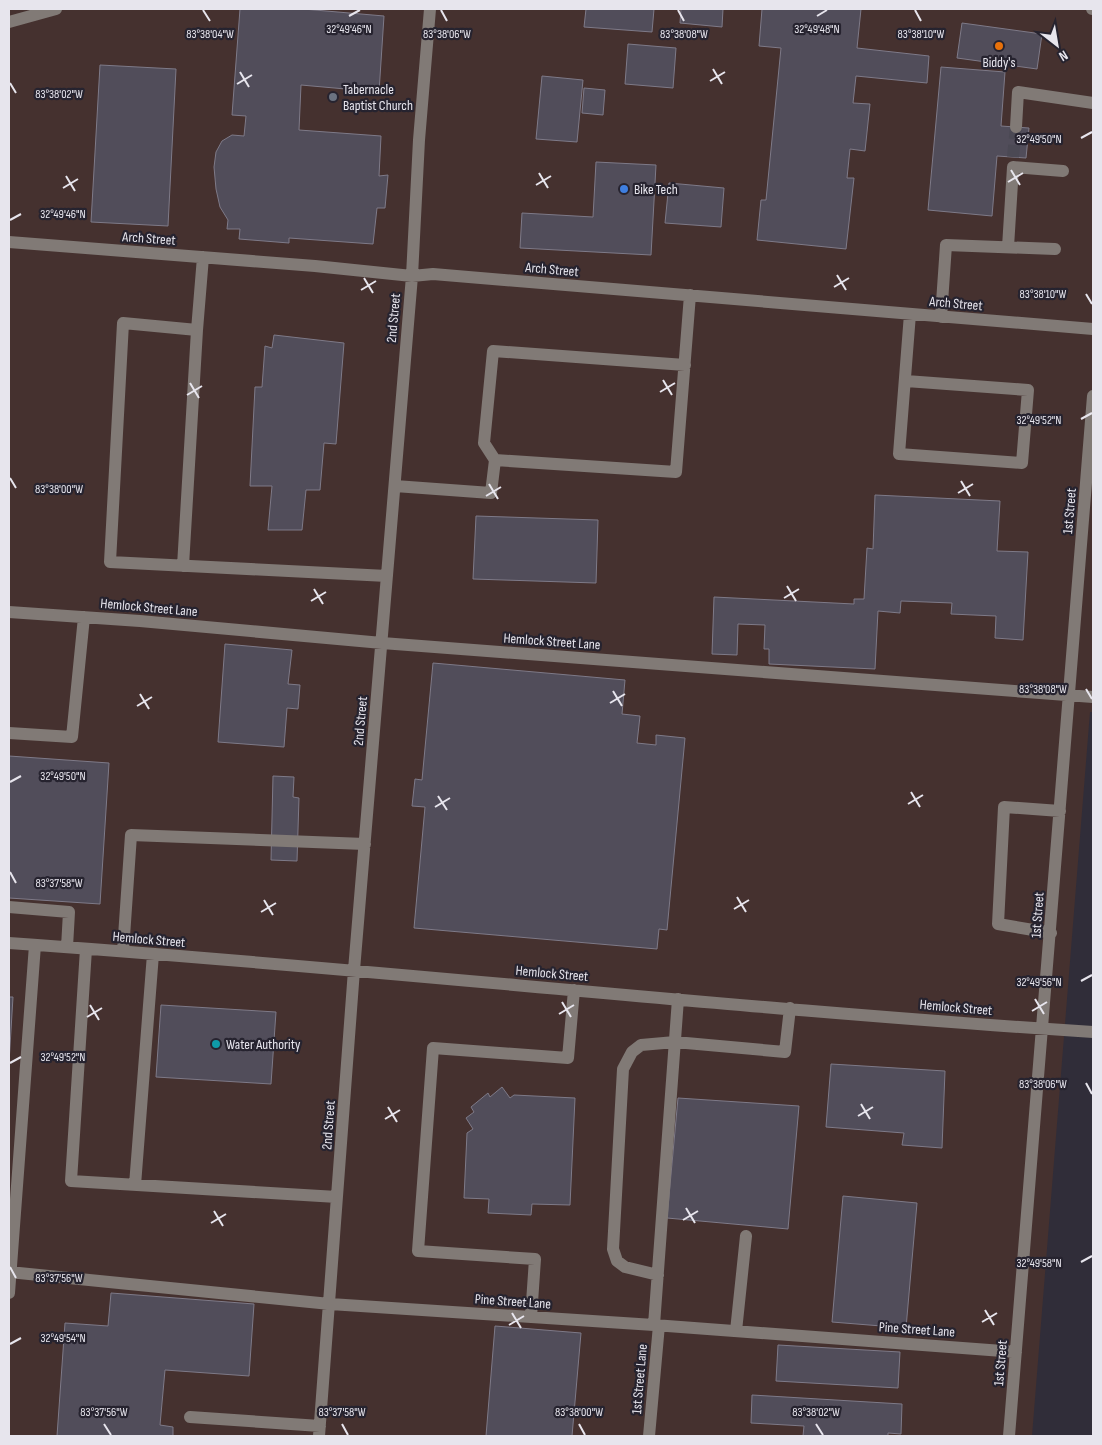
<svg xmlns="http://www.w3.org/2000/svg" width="1102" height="1445" viewBox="0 0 1102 1445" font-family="'Sofia Sans Condensed',sans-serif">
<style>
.commercial{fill:#45312f}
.building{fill:#514d5a;stroke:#7e7a88}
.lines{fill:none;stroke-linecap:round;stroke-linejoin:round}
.minor-tunnel{stroke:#4b4954;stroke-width:12;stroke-dasharray:12 6;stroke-linecap:butt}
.minor{stroke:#817a76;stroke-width:12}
.ticks{fill:none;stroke:#e7e5ed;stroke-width:2}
.food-dot{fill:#e8710a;stroke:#26232f;stroke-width:2}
.worship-dot{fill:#6b7280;stroke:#26232f;stroke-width:2}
.shop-dot{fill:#3f7fe0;stroke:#26232f;stroke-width:2}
.culture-dot{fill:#0f9aa8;stroke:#26232f;stroke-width:2}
.labels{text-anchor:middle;stroke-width:4.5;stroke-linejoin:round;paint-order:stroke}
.poi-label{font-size:14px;fill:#e7e5ed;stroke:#26232f;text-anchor:start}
.street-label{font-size:14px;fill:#e7e5ed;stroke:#26232f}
.ticks-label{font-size:12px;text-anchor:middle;fill:#e7e5ed;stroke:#26232f;stroke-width:4.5;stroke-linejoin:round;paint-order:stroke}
</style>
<rect width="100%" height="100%" fill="#302d39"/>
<!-- commercial -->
<path class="commercial" d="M 9,9 L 1093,9 L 1093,712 L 1090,712 L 1032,1436 L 9,1436 Z"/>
<!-- building -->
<path class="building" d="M 240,9 L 303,9 L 384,16 L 379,92 L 301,85 L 299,130 L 381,136 L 379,176 L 388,175 L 385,208 L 377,208 L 373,244 L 289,238 L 289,243 L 239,239 L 240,229 L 227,229 L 228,220 L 220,207 L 216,189 L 214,167 L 216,152 L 222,141 L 232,135 L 244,136 L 246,116 L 232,115 Z
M 586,9 L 654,9 L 652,32 L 584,27 Z
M 681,9 L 723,9 L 722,27 L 680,23 Z
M 762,9 L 861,9 L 857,48 L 929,56 L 927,83 L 856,76 L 853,103 L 870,104 L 865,151 L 850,149 L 847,178 L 854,178 L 846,249 L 757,240 L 761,200 L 766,200 L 781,48 L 759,46 Z
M 962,23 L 1042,34 L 1037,69 L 957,58 Z
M 628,44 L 676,48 L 673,88 L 625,84 Z
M 100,65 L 176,69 L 168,226 L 91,222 Z
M 941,67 L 1005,72 L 1001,126 L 1029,128 L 1026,158 L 997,156 L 992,216 L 928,210 Z
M 542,76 L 583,80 L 577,142 L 536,139 Z
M 584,88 L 605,90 L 603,115 L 582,113 Z
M 596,162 L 656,165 L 651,255 L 520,248 L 522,213 L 593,217 Z
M 669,183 L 724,188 L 721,227 L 665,223 Z
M 274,335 L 344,343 L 336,444 L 324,443 L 320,490 L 306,490 L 302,530 L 268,530 L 272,486 L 250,486 L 255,387 L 262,387 L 265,346 L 272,348 Z
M 875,495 L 1000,501 L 997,551 L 1028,552 L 1023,640 L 995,638 L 996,616 L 951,614 L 952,603 L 901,601 L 900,613 L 878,611 L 875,669 L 769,664 L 769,649 L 764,649 L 765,625 L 738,624 L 737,655 L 712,654 L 714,597 L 854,604 L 854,599 L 864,599 L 867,548 L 873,549 Z
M 476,516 L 598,520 L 596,583 L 473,579 Z
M 225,644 L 292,650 L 288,684 L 300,685 L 298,709 L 287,708 L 284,747 L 218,742 Z
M 433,663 L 625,680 L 622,714 L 640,716 L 637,743 L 656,745 L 656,735 L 685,738 L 667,930 L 659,929 L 657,949 L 414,928 L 425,807 L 412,806 L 415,779 L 422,780 Z
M 9,756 L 109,763 L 100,904 L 9,898 Z
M 273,776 L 294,777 L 293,797 L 299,798 L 297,861 L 271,860 Z
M 9,997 L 13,997 L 9,1063 Z
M 161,1005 L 276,1012 L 271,1084 L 156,1077 Z
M 831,1064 L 945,1071 L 942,1148 L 902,1145 L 904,1133 L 826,1127 Z
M 502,1087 L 510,1098 L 514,1095 L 575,1098 L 570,1205 L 532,1204 L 531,1215 L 488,1213 L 489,1199 L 464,1198 L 467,1133 L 473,1129 L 466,1118 L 474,1112 L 471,1107 L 488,1093 L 490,1097 Z
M 678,1098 L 799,1106 L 788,1229 L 667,1218 Z
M 843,1196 L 917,1203 L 906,1328 L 832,1322 Z
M 111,1293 L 254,1304 L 249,1376 L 165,1370 L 160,1425 L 173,1427 L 173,1436 L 57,1436 L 65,1323 L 108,1326 Z
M 495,1326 L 581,1333 L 572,1436 L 486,1436 Z
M 778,1345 L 900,1352 L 898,1388 L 776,1381 Z
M 752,1395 L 902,1404 L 901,1434 L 888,1433 L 888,1436 L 803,1436 L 804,1426 L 751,1423 Z"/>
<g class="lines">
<!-- minor-tunnel -->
<path class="minor-tunnel" d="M 1013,157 L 1016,127"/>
<!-- minor -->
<path class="minor" d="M 1092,9 L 1093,9
M 9,22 L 56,9
M 1016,127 L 1018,92 L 1093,103
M 9,242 L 315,266 L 412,276 L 433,274 L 1093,329
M 1008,247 L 1013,167 L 1063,171
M 203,257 L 197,330 L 123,323 L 110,562 L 387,576
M 941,317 L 946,245 L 1055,249
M 906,381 L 1028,390 L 1022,463 L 899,454 L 910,314
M 495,460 L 484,443 L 493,351 L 685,365
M 395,486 L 491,493 L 495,460 L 676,472 L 690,295
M 183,566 L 197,330
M 9,612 L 140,621 L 382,643 L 1093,697
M 9,733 L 72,737 L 84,617
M 9,907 L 69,912 L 67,947
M 1051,933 L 998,924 L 1004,807 L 1060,811
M 9,943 C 371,968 731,1009 1093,1032
M 86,949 L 71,1181 L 337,1197
M 123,951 L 131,835 L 365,844
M 135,1185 L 153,954
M 9,1272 L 330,1304 L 654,1325 L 1016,1352
M 658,1275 L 625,1267 L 617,1261 L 613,1249 L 623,1069 L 632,1052 L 641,1045 L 675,1042 L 785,1052 L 790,1008
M 9,1293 L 35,945
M 531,1317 L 535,1259 L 418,1251 L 433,1048 L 568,1058 L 574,990
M 654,1325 L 678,999
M 736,1331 L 746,1236
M 190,1417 L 320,1426
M 319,1436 L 354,970 L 412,276 L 419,140 L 430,9
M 649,1436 L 659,1325
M 1009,1436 L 1093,396"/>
</g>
<!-- ticks -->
<path class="ticks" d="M 203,10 L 210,21M 441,10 L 447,21M 678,10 L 684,21M 915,10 L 921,21M 349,16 L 360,10M 817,16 L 827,10M 713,69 L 722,84M 240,72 L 249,87M 710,81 L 725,72M 10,83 L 16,93M 237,84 L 252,75M 1081,138 L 1092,132M 1011,170 L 1020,185M 539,173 L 548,188M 66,176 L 75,191M 1008,182 L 1023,173M 536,185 L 551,176M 63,188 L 78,179M 10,220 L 21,214M 837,275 L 846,290M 364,278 L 373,293M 834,287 L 849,278M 361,290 L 376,281M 1086,294 L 1092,304M 663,380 L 672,395M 190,383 L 199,398M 660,392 L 675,383M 187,395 L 202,386M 1081,419 L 1092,413M 10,478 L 16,488M 961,481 L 970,496M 489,484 L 498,499M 958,493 L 973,484M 486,496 L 501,487M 787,586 L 796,601M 314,589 L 323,604M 784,598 L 799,589M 311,601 L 326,592M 1086,689 L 1092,699M 613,691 L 622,706M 140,694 L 149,709M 610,703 L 625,694M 137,706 L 152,697M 10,782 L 21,776M 911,792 L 920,807M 438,796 L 447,810M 908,804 L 923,795M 435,807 L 450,798M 10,872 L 16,883M 737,897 L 746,912M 264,900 L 273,915M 734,909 L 749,900M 261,912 L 276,903M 1081,981 L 1092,975M 1035,999 L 1044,1014M 562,1002 L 571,1017M 90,1005 L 99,1020M 1032,1011 L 1047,1002M 559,1014 L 574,1005M 87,1017 L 102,1008M 10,1063 L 21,1057M 1086,1083 L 1092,1094M 861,1104 L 870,1119M 388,1107 L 397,1122M 858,1116 L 873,1107M 385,1119 L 400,1110M 686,1208 L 695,1223M 214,1211 L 223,1226M 683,1220 L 698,1211M 211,1223 L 226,1214M 1081,1262 L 1092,1256M 10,1267 L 16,1278M 985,1310 L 994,1325M 512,1313 L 521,1328M 982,1322 L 997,1313M 509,1325 L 524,1316M 10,1344 L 21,1338M 104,1424 L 111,1435M 342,1424 L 348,1435M 579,1424 L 585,1435M 816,1424 L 823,1435"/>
<!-- markers -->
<circle class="food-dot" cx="999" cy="46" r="5"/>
<circle class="worship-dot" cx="333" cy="97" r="5"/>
<circle class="shop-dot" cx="624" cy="189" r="5"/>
<circle class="culture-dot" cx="216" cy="1044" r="5"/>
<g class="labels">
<!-- poi labels -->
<g class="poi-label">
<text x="999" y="67" text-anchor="middle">Biddy's</text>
<text x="343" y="94">Tabernacle<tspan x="343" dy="16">Baptist Church</tspan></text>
<text x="634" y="194">Bike Tech</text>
<text x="226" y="1049">Water Authority</text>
</g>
<!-- street labels -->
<g class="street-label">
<text transform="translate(149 238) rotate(4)" y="5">Arch Street</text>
<text transform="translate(552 269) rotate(5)" y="5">Arch Street</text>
<text transform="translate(956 303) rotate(5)" y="5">Arch Street</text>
<text transform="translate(393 318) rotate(-85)" y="5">2nd Street</text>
<text transform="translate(1069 511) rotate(-85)" y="5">1st Street</text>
<text transform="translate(149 607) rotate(5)" y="5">Hemlock Street Lane</text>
<text transform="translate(552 641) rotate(4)" y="5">Hemlock Street Lane</text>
<text transform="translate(360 721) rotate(-85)" y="5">2nd Street</text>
<text transform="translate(1037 915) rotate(-86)" y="5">1st Street</text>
<text transform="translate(149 939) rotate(5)" y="5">Hemlock Street</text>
<text transform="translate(552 973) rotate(5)" y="5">Hemlock Street</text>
<text transform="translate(956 1007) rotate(5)" y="5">Hemlock Street</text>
<text transform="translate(328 1125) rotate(-86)" y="5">2nd Street</text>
<text transform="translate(513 1301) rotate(4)" y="5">Pine Street Lane</text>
<text transform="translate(917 1329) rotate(4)" y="5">Pine Street Lane</text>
<text transform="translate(1000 1363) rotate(-85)" y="5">1st Street</text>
<text transform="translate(639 1379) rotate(-85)" y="5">1st Street Lane</text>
</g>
</g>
<g class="ticks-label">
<text x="349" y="33">32°49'46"N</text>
<text x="817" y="33">32°49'48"N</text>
<text x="210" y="38">83°38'04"W</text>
<text x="447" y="38">83°38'06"W</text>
<text x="684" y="38">83°38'08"W</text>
<text x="921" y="38">83°38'10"W</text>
<text x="59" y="98">83°38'02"W</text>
<text x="1039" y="143">32°49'50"N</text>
<text x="63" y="218">32°49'46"N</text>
<text x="1043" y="298">83°38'10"W</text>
<text x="1039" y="424">32°49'52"N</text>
<text x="59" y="493">83°38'00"W</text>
<text x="1043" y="693">83°38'08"W</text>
<text x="63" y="780">32°49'50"N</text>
<text x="59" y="887">83°37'58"W</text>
<text x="1039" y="986">32°49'56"N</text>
<text x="63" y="1061">32°49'52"N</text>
<text x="1043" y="1088">83°38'06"W</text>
<text x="1039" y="1267">32°49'58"N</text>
<text x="59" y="1282">83°37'56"W</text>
<text x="63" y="1342">32°49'54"N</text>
<text x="104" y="1416">83°37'56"W</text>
<text x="342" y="1416">83°37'58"W</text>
<text x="579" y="1416">83°38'00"W</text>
<text x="816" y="1416">83°38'02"W</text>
</g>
<!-- border -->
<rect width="1102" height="1445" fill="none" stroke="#e7e5ed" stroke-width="20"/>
<!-- north arrow -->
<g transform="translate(1057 45) rotate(149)" stroke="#26232f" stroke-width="4" paint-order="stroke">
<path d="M0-4L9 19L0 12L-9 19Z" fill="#e7e5ed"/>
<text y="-8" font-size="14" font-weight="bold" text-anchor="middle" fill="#e7e5ed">N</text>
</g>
</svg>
